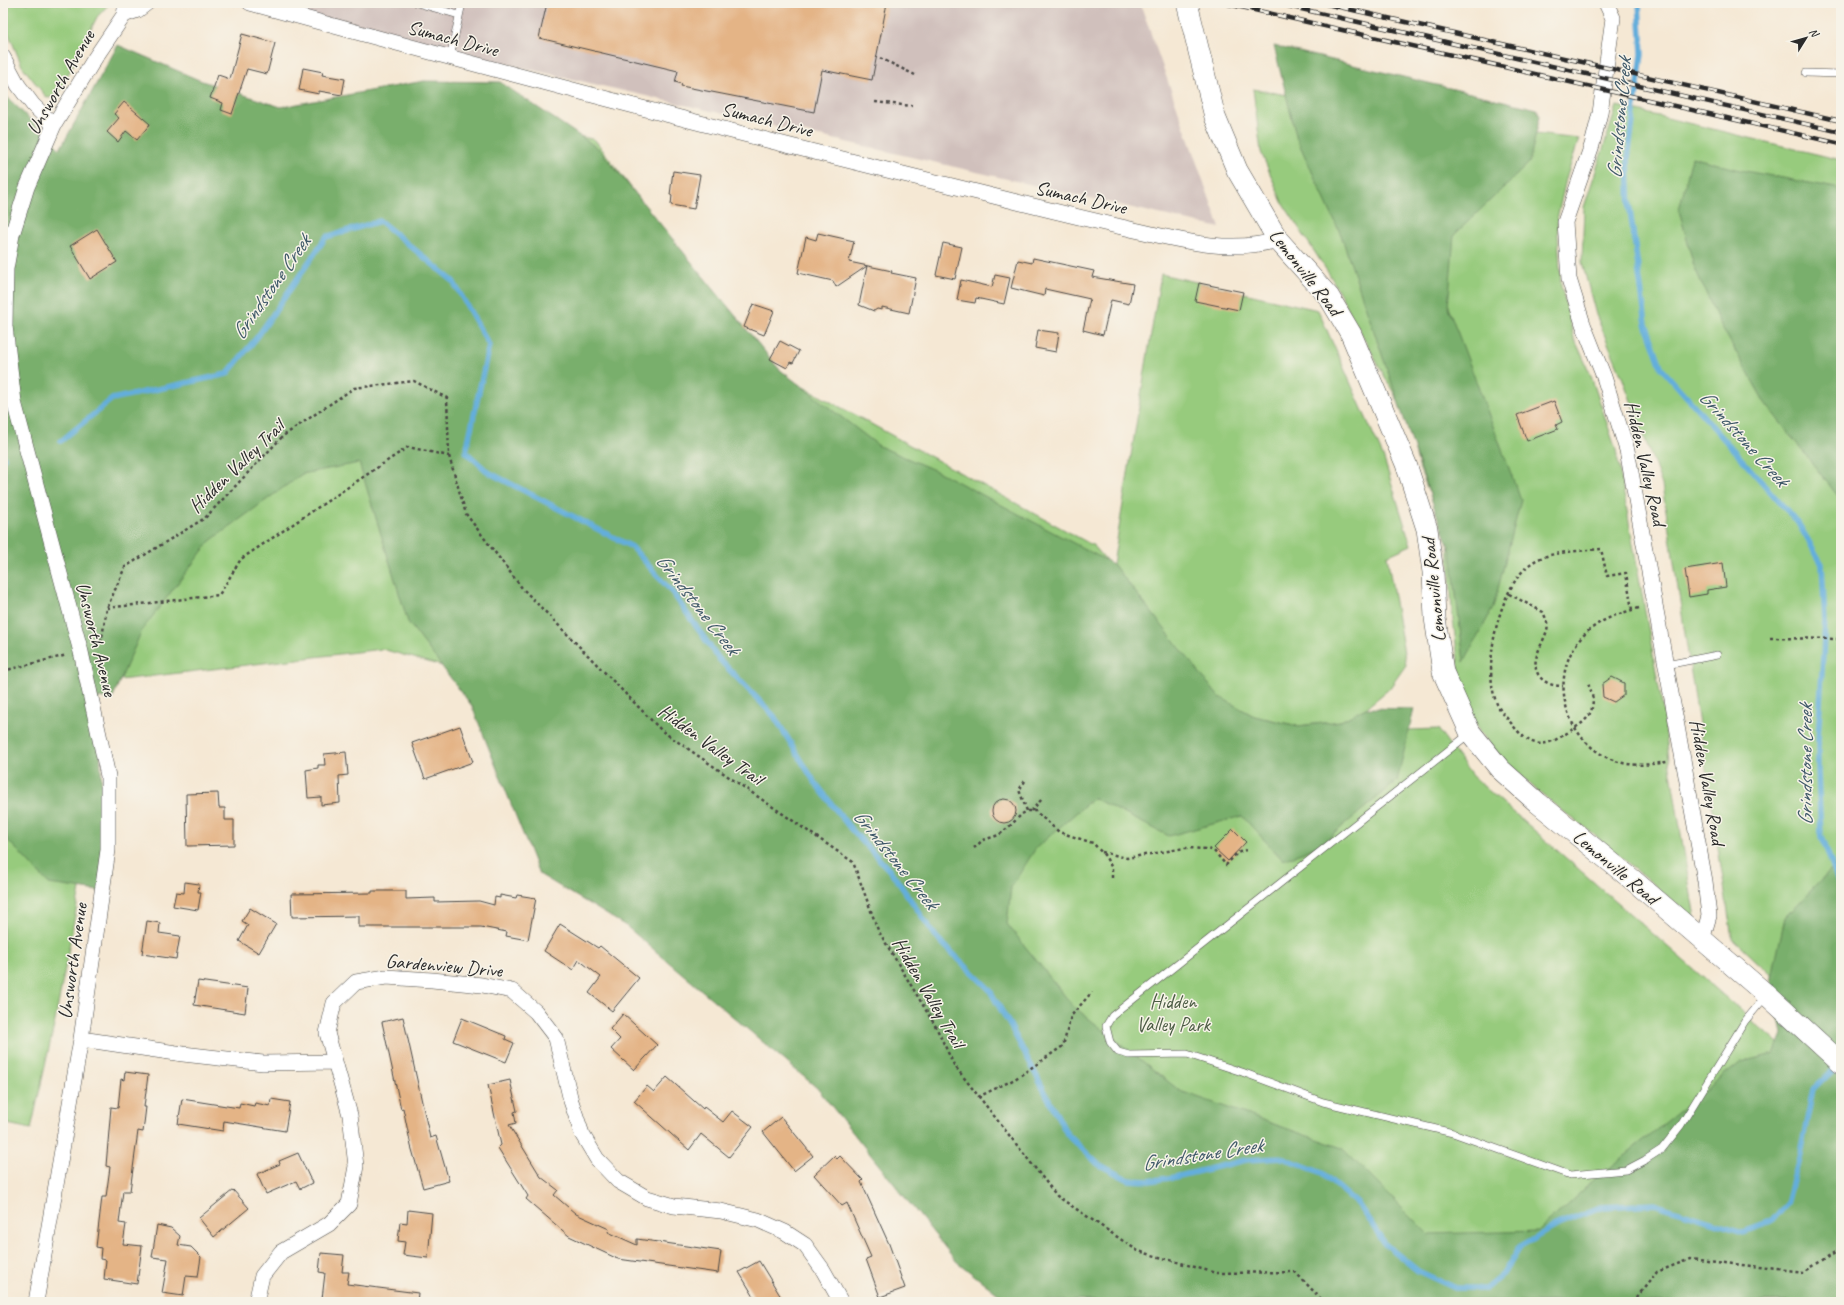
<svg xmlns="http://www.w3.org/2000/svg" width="1844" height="1305" viewBox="0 0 1844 1305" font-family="Caveat,sans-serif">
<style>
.industrial{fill:#d0c0bc}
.green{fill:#97cb7d;stroke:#617b54}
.forest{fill:#79af6c;stroke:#526d4c}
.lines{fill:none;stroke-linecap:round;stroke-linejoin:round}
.stream{stroke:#63aedb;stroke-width:5.5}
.building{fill:#e4b486}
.lane-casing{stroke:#494744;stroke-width:8}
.street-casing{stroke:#494744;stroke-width:16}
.secondary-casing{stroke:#494744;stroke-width:22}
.path{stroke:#494744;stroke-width:2.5;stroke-dasharray:3 3;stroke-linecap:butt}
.lane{stroke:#fff;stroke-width:7}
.street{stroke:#fff;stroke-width:15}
.secondary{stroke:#fff;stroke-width:21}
.rail-casing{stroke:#2b2b2b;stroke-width:4.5}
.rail{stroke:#f7f3e8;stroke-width:3;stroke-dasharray:9;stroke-linecap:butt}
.labels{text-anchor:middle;stroke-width:3;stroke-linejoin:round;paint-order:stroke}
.street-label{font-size:20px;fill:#2b2b2b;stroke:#f7f3e8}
.park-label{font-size:20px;fill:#4b5b44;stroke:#f7f3e8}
.water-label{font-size:21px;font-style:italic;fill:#3f5969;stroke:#f7f3e8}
</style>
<rect width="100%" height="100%" fill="#f7f3e8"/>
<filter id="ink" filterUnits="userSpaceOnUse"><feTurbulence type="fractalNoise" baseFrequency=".025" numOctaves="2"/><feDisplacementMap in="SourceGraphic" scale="8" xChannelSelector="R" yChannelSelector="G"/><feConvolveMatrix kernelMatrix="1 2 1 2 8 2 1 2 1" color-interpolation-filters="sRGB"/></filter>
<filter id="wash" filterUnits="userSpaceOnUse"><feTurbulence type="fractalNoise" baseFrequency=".012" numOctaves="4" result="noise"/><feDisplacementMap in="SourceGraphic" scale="16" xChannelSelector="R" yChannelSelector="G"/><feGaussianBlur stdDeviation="0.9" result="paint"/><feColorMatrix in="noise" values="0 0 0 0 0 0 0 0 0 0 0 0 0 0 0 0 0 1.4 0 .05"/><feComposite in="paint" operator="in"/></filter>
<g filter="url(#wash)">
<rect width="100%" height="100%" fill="#f5e8d4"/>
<!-- industrial -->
<path class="industrial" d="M 255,3 L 1140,3 L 1220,228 L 254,6 Z"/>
<!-- green -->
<path class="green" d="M 3,3 L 110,3 L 97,17 L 57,97 L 47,98 L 22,66 L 3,20 Z
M 1253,89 L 1355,107 L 1438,123 L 1579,139 L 1566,179 L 1557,219 L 1561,285 L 1574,338 L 1590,373 L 1616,450 L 1663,710 L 1670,767 L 1695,919 L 1597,837 L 1542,795 L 1502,758 L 1479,731 L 1461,685 L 1452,612 L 1448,539 L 1420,470 L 1405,414 L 1331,277 L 1282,202 L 1261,152 Z
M 415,93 L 595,140 L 767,367 L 1094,546 L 1145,605 L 1113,564 L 1161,274 L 1318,310 L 1383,456 L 1411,545 L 1387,556 L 1406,665 L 1389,689 L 1366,708 L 1341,721 L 1298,726 L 1254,716 L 1229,703 L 1256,735 L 1438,729 L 1472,776 L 1841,1098 L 1841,1302 L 1084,1302 L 467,673 L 382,649 L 120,680 L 31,320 Z
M 1617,106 L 1841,160 L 1841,1040 L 1732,938 L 1662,485 L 1621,374 L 1596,315 L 1582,262 L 1584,207 Z
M 3,465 L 81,884 L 55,1021 L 31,1129 L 3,1123 Z"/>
<!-- forest -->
<path class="forest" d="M 118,45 L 199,80 L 281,107 L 424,81 L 500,82 L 599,149 L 779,369 L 879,446 L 941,473 L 1113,564 L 1218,696 L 1254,716 L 1298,726 L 1341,721 L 1366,708 L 1414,709 L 1397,781 L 1319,846 L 1283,860 L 1242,816 L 1169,836 L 1093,798 L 1036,848 L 1011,887 L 1007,924 L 1073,1006 L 1180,1091 L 1342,1148 L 1428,1234 L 1539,1231 L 1595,1179 L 1741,1062 L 1774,1054 L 1782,1034 L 1771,982 L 1785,917 L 1841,860 L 1841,1302 L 1007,1301 L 956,1261 L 817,1088 L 626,926 L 539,874 L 472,706 L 408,622 L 359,463 L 302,474 L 210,541 L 142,630 L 112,699 L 98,697 L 106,892 L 49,884 L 3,835 L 3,93 L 60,149 Z
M 1274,46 L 1537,109 L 1540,116 L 1529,163 L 1454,235 L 1448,307 L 1521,500 L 1493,608 L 1464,662 L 1451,552 L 1439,521 L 1341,235 L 1297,139 Z
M 1692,157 L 1740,170 L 1841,189 L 1841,500 L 1765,403 L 1718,320 L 1694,266 L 1679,210 Z"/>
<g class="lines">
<!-- stream -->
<path class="stream" d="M 1639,3 L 1642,54 L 1628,158 L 1630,210 L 1646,324 L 1662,369 L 1798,523 L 1822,564 L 1825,621 L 1818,740 L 1818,773 L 1821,834 L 1841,890
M 61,441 L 112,399 L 227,374 L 258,336 L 326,237 L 380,221 L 453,281 L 489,345 L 466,452 L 488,472 L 632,547 L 672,592 L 719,659 L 774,716 L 814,781 L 850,828 L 892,873 L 937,938 L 989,989 L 1011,1027 L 1067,1134 L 1098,1164 L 1129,1180 L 1149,1181 L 1175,1177 L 1246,1160 L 1284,1158 L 1322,1173 L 1358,1204 L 1386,1245 L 1418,1271 L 1455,1288 L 1486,1288 L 1503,1274 L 1519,1248 L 1558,1225 L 1603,1207 L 1654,1204 L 1743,1232 L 1771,1222 L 1787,1203 L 1799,1158 L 1813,1090 L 1838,1065
M 3,458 L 4,458"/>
</g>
<g id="blocks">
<!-- building -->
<path class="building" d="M 547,3 L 887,3 L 872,80 L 822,70 L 814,112 L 681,86 L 682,84 L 675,82 L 678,71 L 539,38 Z
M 242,34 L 275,43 L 267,74 L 247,69 L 232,114 L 221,110 L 223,103 L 210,98 L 218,75 L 230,79 Z
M 303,68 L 323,72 L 322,75 L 345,79 L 342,95 L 319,91 L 319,94 L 299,90 Z
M 124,102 L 150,124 L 137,140 L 126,131 L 118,142 L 107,132 L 119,118 L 114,114 Z
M 673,171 L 700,175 L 694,209 L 671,205 L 672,195 L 670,195 Z
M 97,229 L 117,262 L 90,279 L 70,246 Z
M 818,233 L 854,241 L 849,262 L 892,271 L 891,273 L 916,278 L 909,313 L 882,307 L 882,310 L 877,309 L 874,311 L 859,305 L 867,266 L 836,287 L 833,281 L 798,273 L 806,237 L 816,240 Z
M 943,243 L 962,247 L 955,279 L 936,275 Z
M 1033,258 L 1094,271 L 1092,277 L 1133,284 L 1129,304 L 1111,300 L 1103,335 L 1083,330 L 1090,299 L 1045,289 L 1044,296 L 1011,288 L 1018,260 L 1032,263 Z
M 995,275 L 1010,278 L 1004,304 L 976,298 L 975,303 L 957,300 L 961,280 L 992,287 Z
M 1199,283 L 1243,292 L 1239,310 L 1195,301 Z
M 753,304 L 774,311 L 764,335 L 744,327 Z
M 1038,330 L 1059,333 L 1056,352 L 1035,348 Z
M 780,341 L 799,351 L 793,363 L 790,362 L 787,368 L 770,359 Z
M 1554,401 L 1562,422 L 1556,425 L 1558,429 L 1527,441 L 1517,415 Z
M 1723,563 L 1726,587 L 1707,590 L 1707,594 L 1689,597 L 1685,569 Z
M 1612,677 L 1624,683 L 1624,695 L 1614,702 L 1603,697 L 1602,684 Z
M 460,726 L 473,762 L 425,779 L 412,743 Z
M 346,752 L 348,775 L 339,776 L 340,803 L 321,805 L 321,797 L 308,798 L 306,770 L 318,768 L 318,765 L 325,765 L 324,754 Z
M 218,793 L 219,808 L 225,808 L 225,820 L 234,820 L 234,845 L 187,846 L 186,794 Z
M992 811a12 12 0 1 1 24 0a12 12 0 1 1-24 0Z
M 1233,829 L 1246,842 L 1228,861 L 1214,848 Z
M 185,882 L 199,884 L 198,892 L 201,892 L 198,910 L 173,906 L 176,892 L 184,893 Z
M 372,891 L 406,891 L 406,899 L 435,898 L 435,902 L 479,901 L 494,905 L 495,897 L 500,898 L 500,895 L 516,898 L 517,895 L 536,898 L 528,940 L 506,936 L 507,932 L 481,927 L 359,927 L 359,916 L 292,917 L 291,894 L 372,893 Z
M 250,908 L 276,924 L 259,953 L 239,941 L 248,925 L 242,921 Z
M 147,921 L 160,923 L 159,933 L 180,936 L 176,959 L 142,954 Z
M 560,924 L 598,948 L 600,946 L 639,978 L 612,1011 L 589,993 L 601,977 L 579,960 L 573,970 L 544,951 Z
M 198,981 L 248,988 L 245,1013 L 194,1005 Z
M 623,1014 L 657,1045 L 634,1070 L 611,1049 L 620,1039 L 610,1029 Z
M 403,1017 L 430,1138 L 436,1136 L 449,1181 L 423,1188 L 411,1146 L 403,1108 L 401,1109 L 382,1022 Z
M 462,1018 L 506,1036 L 505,1039 L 514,1043 L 506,1062 L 453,1041 Z
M 125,1072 L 148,1075 L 144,1107 L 146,1107 L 143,1132 L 138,1131 L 130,1191 L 123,1191 L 119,1223 L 126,1224 L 123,1244 L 142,1246 L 137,1284 L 104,1279 L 106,1260 L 100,1259 L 101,1248 L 96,1247 L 102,1197 L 106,1197 L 110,1167 L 106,1166 L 111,1107 L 118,1108 L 121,1079 L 124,1080 Z
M 667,1077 L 703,1109 L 704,1107 L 723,1122 L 732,1111 L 753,1127 L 729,1157 L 701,1134 L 689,1150 L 634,1101 L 647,1086 L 654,1092 Z
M 510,1080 L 517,1111 L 514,1112 L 516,1123 L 509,1125 L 541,1177 L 558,1190 L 554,1195 L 576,1214 L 609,1229 L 608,1232 L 637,1245 L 637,1239 L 721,1251 L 718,1273 L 618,1259 L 569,1236 L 526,1199 L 528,1196 L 498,1148 L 501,1145 L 488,1085 Z
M 182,1099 L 239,1108 L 240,1103 L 254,1106 L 255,1103 L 270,1106 L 271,1099 L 290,1102 L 285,1131 L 224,1121 L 223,1131 L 178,1124 Z
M 781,1117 L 813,1156 L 794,1171 L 763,1132 Z
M 298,1153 L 312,1183 L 300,1189 L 296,1181 L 266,1194 L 257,1174 L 280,1164 L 279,1161 Z
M 834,1156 L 837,1159 L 840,1156 L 863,1180 L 861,1182 L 889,1244 L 905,1288 L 880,1297 L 866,1259 L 871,1257 L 847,1203 L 842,1206 L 814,1175 Z
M 233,1190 L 249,1208 L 214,1237 L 199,1218 Z
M 408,1210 L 432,1213 L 428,1258 L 403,1255 L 405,1242 L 398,1241 L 400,1222 L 407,1223 Z
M 157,1225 L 171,1228 L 180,1236 L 178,1245 L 191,1247 L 201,1257 L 198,1277 L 186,1276 L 183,1296 L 162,1293 L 168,1259 L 152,1257 Z
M 321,1253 L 344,1255 L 342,1272 L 349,1272 L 347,1284 L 418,1293 L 417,1302 L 325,1302 L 325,1300 L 322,1299 L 325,1273 L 319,1272 Z
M 759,1261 L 781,1297 L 773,1302 L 757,1302 L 739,1272 Z"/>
</g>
</g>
<g filter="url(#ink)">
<use href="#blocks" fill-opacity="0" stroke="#494744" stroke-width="1"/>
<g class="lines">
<defs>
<path id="lane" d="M 417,3 L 459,15
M 450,58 L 462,3
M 1806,73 L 1841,74
M 1666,665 L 1717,655
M 1469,734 L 1112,1016 L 1106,1026 L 1110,1042 L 1118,1052 L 1129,1055 L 1187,1054 L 1242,1072 L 1323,1102 L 1453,1133 L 1570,1175 L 1626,1170 L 1645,1160 L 1662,1149 L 1681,1125 L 1745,1021 L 1766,996"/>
<path id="street" d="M 250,3 C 493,70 736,134 981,193 C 1029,205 1078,217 1126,228 C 1175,239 1228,255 1278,240
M 1606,3 L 1613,18 L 1600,113 L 1592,145 L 1565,222 L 1569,279 L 1583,324 L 1604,377 L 1627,450 L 1705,881 L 1709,916 L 1702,940
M 124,15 L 138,10 L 147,3
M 3,57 L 18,85 L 33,105 L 54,125
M 81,1039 L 183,1054 L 263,1063 L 335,1062
M 36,1302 L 81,1039 L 108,850 L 108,776 L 81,652 L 14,402 L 5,326 L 6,269 L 12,235 L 27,187 L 54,125 L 95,58 L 124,15 L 126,3
M 256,1302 L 262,1276 L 281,1252 L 329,1224 L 349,1204 L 356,1166 L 350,1115 L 327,1033 L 334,1003 L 356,982 L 386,977 L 432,980 L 482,985 L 512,991 L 536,1012 L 556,1038 L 571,1101 L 582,1134 L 597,1159 L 618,1181 L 647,1198 L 674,1206 L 721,1211 L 758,1220 L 785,1232 L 805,1245 L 823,1270 L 841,1302"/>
<path id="secondary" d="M 1187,3 L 1215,117 L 1237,170 L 1278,240 L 1329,297 L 1351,334 L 1406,464 L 1427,529 L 1433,572 L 1435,618 L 1443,672 L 1470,732 L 1500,769 L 1538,803 L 1634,881 L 1767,995 L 1841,1063"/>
</defs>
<!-- lane casing -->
<use href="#lane" class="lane-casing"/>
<!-- street casing -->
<use href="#street" class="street-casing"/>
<!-- secondary casing -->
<use href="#secondary" class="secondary-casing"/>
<!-- path -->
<path class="path" d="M 880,58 L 915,75
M 875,102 L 912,106
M 1509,594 L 1543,612 C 1545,617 1549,624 1547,630 C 1543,645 1528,662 1540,677 C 1546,684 1554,686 1563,686
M 107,608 L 219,595 L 241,559 L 408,447 L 449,456
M 1639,608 C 1622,613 1606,617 1592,628 C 1545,663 1559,739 1613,760 C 1630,767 1649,765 1667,762
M 1770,638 L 1841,639
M 96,645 L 101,643 L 107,608 L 125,567 L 205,518 L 283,436 L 354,388 L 414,381 L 447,398 L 449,456 L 466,514 L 522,588 L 662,731 L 853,862 L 878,930 L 936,1027 L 954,1065 L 1057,1196 L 1138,1251 L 1216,1273 L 1295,1272 L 1324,1302
M 3,671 L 67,655
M 1588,684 C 1594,695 1595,708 1587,718 C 1582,724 1576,727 1570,731 C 1544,749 1531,749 1511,723 C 1506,717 1500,711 1497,704 C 1481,667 1499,584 1533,562 C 1550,551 1582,551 1601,549 L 1607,576 L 1626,573 L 1632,610
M 1025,781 L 1019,790 L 1027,811
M 1031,811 L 1043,798
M 974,848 L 983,840 L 999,835 L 1011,825 L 1022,814 L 1027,811 L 1035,811 L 1059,832 L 1093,843 L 1105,856 L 1112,868 L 1112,881
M 1102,852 L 1127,858 L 1185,848 L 1208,849 L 1214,851 L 1226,865 L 1237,853 L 1246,850
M 978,1097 L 1015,1079 L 1063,1046 L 1071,1016 L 1092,992
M 1633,1302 L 1657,1272 L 1690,1259 L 1804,1272 L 1841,1248"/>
<!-- lane -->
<use href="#lane" class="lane"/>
<!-- street -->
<use href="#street" class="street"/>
<!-- secondary -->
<use href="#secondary" class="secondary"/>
<defs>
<path id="rail" d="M 1224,3 L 1841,144
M 1275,3 L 1841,132
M 1322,3 L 1841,121"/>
</defs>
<!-- rail casing -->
<use href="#rail" class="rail-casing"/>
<!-- rail -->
<use href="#rail" class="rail"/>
</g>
</g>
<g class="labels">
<!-- street labels -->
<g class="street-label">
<text transform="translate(453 38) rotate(15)" y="7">Sumach Drive</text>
<text transform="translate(60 82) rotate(-60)" y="7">Unsworth Avenue</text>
<text transform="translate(767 119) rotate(14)" y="7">Sumach Drive</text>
<text transform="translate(1081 197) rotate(13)" y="7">Sumach Drive</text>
<text transform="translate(1306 272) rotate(52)" y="7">Lemonville Road</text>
<text transform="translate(1646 463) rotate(77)" y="7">Hidden Valley Road</text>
<text transform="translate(236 466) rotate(-44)" y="7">Hidden Valley Trail</text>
<text transform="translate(1433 590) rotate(-96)" y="7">Lemonville Road</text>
<text transform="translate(97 639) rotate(76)" y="7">Unsworth Avenue</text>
<text transform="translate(711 744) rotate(36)" y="7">Hidden Valley Trail</text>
<text transform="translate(1708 782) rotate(80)" y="7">Hidden Valley Road</text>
<text transform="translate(1616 867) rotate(40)" y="7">Lemonville Road</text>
<text transform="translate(72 961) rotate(-82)" y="7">Unsworth Avenue</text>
<text transform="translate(444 965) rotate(5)" y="7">Gardenview Drive</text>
<text transform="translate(929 992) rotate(60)" y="7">Hidden Valley Trail</text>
</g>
<!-- park labels -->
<g class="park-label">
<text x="1173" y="1008">Hidden<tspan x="1173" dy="23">Valley Park</tspan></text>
</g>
<!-- water labels -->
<g class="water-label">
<text transform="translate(1619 118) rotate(-85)" y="7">Grindstone Creek</text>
<text transform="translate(271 287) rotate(-55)" y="7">Grindstone Creek</text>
<text transform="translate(1744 438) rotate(48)" y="7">Grindstone Creek</text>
<text transform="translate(698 604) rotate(52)" y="7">Grindstone Creek</text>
<text transform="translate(1805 765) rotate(-90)" y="7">Grindstone Creek</text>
<text transform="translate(896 859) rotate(51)" y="7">Grindstone Creek</text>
<text transform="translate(1202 1154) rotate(-9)" y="7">Grindstone Creek</text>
</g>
</g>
<!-- margin -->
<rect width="1844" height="1305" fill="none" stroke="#f7f3e8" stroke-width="16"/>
<!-- north arrow -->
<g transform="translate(1806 38) rotate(53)" stroke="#f7f3e8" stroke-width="3" paint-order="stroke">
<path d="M0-3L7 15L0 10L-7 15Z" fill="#2b2b2b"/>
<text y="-6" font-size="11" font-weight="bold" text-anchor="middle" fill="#2b2b2b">N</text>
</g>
</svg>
